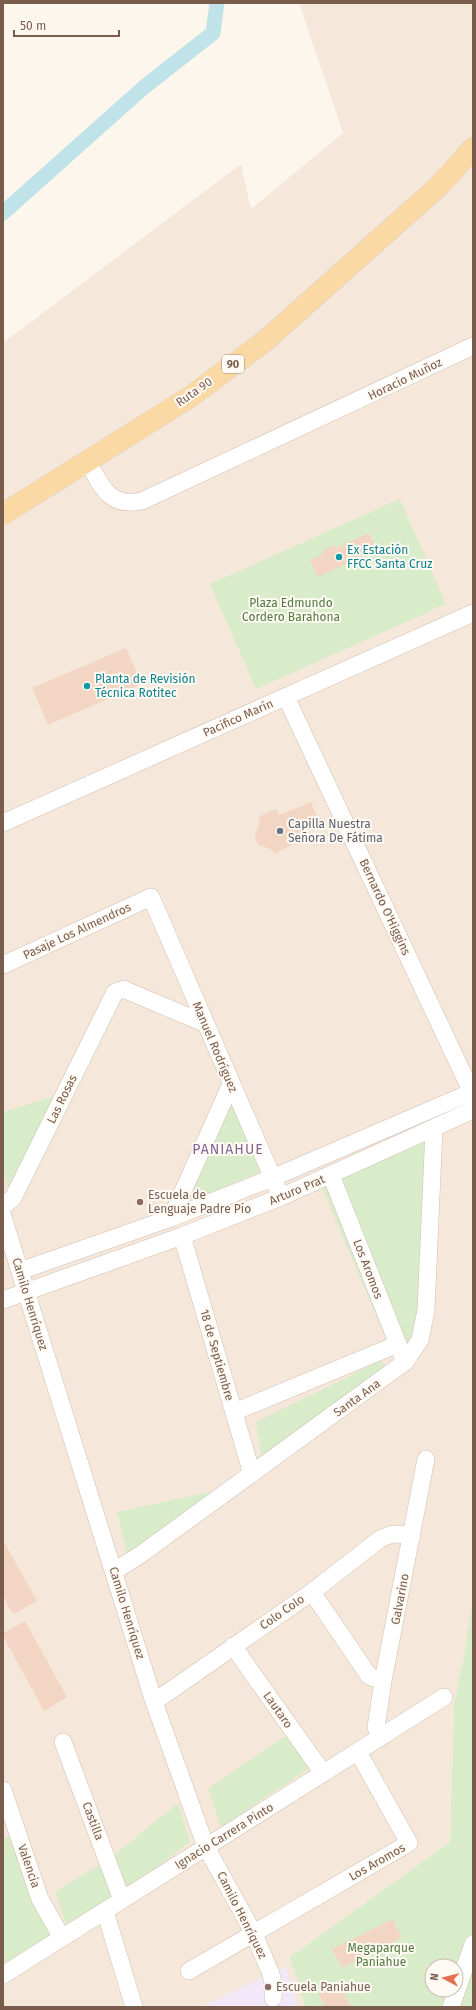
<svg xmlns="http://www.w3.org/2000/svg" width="476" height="2010" viewBox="0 0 476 2010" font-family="'Fira Sans',sans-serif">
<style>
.residential{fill:#f5e8da}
.education{fill:#f3e8fa}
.green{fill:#d8ecc9;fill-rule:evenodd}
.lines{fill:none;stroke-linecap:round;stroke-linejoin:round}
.canal{stroke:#bfe3e8;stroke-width:15}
.building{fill:#f3d5c3}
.minor-casing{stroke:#d1beb0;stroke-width:18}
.major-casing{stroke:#dad1cd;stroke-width:22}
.minor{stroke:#fff;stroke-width:17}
.major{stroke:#fbd9a5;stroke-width:21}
.culture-dot{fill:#0f9aa8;stroke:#fffaf3;stroke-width:1.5}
.worship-dot{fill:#6b7280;stroke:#fffaf3;stroke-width:1.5}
.education-dot{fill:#8d6e63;stroke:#fffaf3;stroke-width:1.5}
.labels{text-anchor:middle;stroke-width:4;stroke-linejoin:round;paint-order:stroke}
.shield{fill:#fffaf3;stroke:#a28b7f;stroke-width:1}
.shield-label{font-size:11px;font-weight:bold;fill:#7a5c4d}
.street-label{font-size:12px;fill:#7a5c4d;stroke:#fffaf3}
.culture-label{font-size:12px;fill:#0d838f;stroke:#fffaf3;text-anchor:start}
.park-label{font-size:12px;fill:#537a41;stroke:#fffaf3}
.worship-label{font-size:12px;fill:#5b616d;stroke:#fffaf3;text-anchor:start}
.education-label{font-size:12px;fill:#785e54;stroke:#fffaf3;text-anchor:start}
.quarter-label{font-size:14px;letter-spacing:1px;fill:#846695;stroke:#fffaf3}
</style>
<rect width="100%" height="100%" fill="#fdf6ec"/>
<!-- residential -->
<path class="residential" d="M 299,3 L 473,3 L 473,1597 L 464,1656 L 454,1704 L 450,1842 L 290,1957 L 305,2007 L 3,2007 L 3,343 L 241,164 L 251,209 L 343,133 Z"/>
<!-- education -->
<path class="education" d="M 286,1967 L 298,2007 L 201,2007 Z"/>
<!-- green -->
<path class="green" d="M 400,499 L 446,604 L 256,689 L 210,584 Z
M 54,1096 L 9,1190 L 3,1170 L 3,1112 Z
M 233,1099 L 260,1172 L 185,1204 Z
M 434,1129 L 426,1310 L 400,1372 L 322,1188 Z
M 382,1360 L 385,1369 L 262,1458 L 256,1422 Z
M 219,1490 L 140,1555 L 127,1553 L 117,1512 Z
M 473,1597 L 473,2007 L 305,2007 L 290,1957 L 450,1842 L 454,1704 L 464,1656 ZM 432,1966 L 456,1966 L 456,1990 L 432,1990 Z
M 291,1732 L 314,1765 L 221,1827 L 208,1789 Z
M 178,1803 L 190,1842 L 126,1891 L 113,1856 Z
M 18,1831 L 53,1936 L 3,1965 L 3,1840 Z
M 99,1865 L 114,1899 L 69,1933 L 55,1892 Z"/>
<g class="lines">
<!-- canal -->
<path class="canal" d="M 3,213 L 143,88 L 213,33 L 217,3"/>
</g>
<!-- building -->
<path class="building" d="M 369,533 L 377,550 L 318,577 L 310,560 L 323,554 L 322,551 L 334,545 L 336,548 Z
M 126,648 L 142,684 L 48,725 L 32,688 Z
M 311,802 L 320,824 L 289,838 L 292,845 L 274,854 L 271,849 L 260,846 L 256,841 L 255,834 L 260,822 L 258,817 L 276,809 L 279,815 Z
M 3,1540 L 37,1601 L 13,1614 L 3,1596 Z
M 25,1621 L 67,1697 L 44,1711 L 3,1636 L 3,1633 Z
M 393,1919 L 402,1938 L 342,1968 L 332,1949 Z
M 337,1982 L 351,2007 L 325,2007 L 318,1993 Z"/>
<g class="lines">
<defs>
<path id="minor" d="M 87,460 C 101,485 108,508 142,501 L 473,346
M 286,697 L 473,1095
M 3,823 L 473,613
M 3,965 L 151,897 L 281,1197
M 331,1175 L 405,1362
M 3,1206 L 13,1198 L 115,992 L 124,989 L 128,991 L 206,1024
M 3,1217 L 154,1702 L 206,1847 L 254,1934 L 271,1974 L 274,1987 L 273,1998
M 171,1218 L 231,1084
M 182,1236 L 252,1474
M 20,1271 L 171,1218 L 272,1178 L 472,1092
M 3,1300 L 182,1236 L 281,1197 L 473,1110
M 234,1412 L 398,1344
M 114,1571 L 140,1555 L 405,1362 L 420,1340 L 426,1310 L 434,1129
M 312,1592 L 369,1676 L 383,1681
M 233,1646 L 323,1773
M 154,1702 L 312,1592 L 380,1539 L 392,1534 L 412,1535
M 380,1738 L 376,1727 L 383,1681 L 426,1459
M 63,1742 L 122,1900
M 3,1790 L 40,1899 L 62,1938
M 105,1911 L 134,2007
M 189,1971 L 409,1843 L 358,1752
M 3,1975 L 444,1697
M 451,2007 L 473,1944"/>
<path id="major" d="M 3,514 L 190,397 L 265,341 L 440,185 L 473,148"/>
</defs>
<!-- minor casing -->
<use href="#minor" class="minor-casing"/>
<!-- major casing -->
<use href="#major" class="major-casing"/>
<!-- minor -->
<use href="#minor" class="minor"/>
<!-- major -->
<use href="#major" class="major"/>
</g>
<!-- markers -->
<g class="culture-dot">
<circle cx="339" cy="557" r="4"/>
<circle cx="87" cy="686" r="4"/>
</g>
<circle class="worship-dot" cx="280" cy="831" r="4"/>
<g class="education-dot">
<circle cx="140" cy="1202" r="4"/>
<circle cx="268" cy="1987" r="4"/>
</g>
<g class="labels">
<!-- shield labels -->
<rect class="shield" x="222" y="355" width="22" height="18" rx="3"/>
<g class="shield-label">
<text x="233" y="368">90</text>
</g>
<!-- street labels -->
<g class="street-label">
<text transform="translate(405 379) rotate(-26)" y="4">Horacio Muñoz</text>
<text transform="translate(194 392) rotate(-35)" y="4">Ruta 90</text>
<text transform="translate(238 718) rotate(-24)" y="4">Pacífico Marín</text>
<text transform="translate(385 907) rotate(65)" y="4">Bernardo O'Higgins</text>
<text transform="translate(77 931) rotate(-25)" y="4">Pasaje Los Almendros</text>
<text transform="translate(215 1047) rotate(67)" y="4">Manuel Rodríguez</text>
<text transform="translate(62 1099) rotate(-64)" y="4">Las Rosas</text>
<text transform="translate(297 1190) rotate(-23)" y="4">Arturo Prat</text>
<text transform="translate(368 1269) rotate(69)" y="4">Los Aromos</text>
<text transform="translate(30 1304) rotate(73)" y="4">Camilo Henríquez</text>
<text transform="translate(217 1355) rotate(74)" y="4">18 de Septiembre</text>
<text transform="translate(357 1398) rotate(-36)" y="4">Santa Ana</text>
<text transform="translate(400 1599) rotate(-79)" y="4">Galvarino</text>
<text transform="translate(282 1612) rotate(-35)" y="4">Colo Colo</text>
<text transform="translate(127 1613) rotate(73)" y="4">Camilo Henríquez</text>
<text transform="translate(278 1710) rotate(55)" y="4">Lautaro</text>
<text transform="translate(93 1821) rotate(69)" y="4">Castilla</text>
<text transform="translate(224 1836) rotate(-32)" y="4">Ignacio Carrera Pinto</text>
<text transform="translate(377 1862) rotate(-30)" y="4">Los Aromos</text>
<text transform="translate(29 1866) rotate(71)" y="4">Valencia</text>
<text transform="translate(242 1915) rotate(63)" y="4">Camilo Henríquez</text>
</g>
<!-- culture labels -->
<g class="culture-label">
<text x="347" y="554">Ex Estación<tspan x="347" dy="14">FFCC Santa Cruz</tspan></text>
<text x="95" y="683">Planta de Revisión<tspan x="95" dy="14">Técnica Rotitec</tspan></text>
</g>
<!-- park labels -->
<g class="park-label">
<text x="291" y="607">Plaza Edmundo<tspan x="291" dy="14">Cordero Barahona</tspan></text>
<text x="381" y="1952">Megaparque<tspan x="381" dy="14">Paniahue</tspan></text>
</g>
<!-- worship labels -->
<g class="worship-label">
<text x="288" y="828">Capilla Nuestra<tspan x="288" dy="14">Señora De Fátima</tspan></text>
</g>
<!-- education labels -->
<g class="education-label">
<text x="148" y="1199">Escuela de<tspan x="148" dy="14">Lenguaje Padre Pío</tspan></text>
<text x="276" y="1991">Escuela Paniahue</text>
</g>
<!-- quarter labels -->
<g class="quarter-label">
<text x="228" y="1154">PANIAHUE</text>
</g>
</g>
<!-- border -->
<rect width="476" height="2010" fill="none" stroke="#7a5c4d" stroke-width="8"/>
<!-- north arrow -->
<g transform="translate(444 1978) rotate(277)"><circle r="19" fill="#fffaf3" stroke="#cabbb1"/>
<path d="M0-3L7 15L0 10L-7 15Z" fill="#e76f51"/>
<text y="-6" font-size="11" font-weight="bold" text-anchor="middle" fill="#7a5c4d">N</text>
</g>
<!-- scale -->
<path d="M14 30v6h105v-6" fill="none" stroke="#7a5c4d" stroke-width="2"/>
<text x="20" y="30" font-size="12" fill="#7a5c4d" stroke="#fffaf3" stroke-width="3" paint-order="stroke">50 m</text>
</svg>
